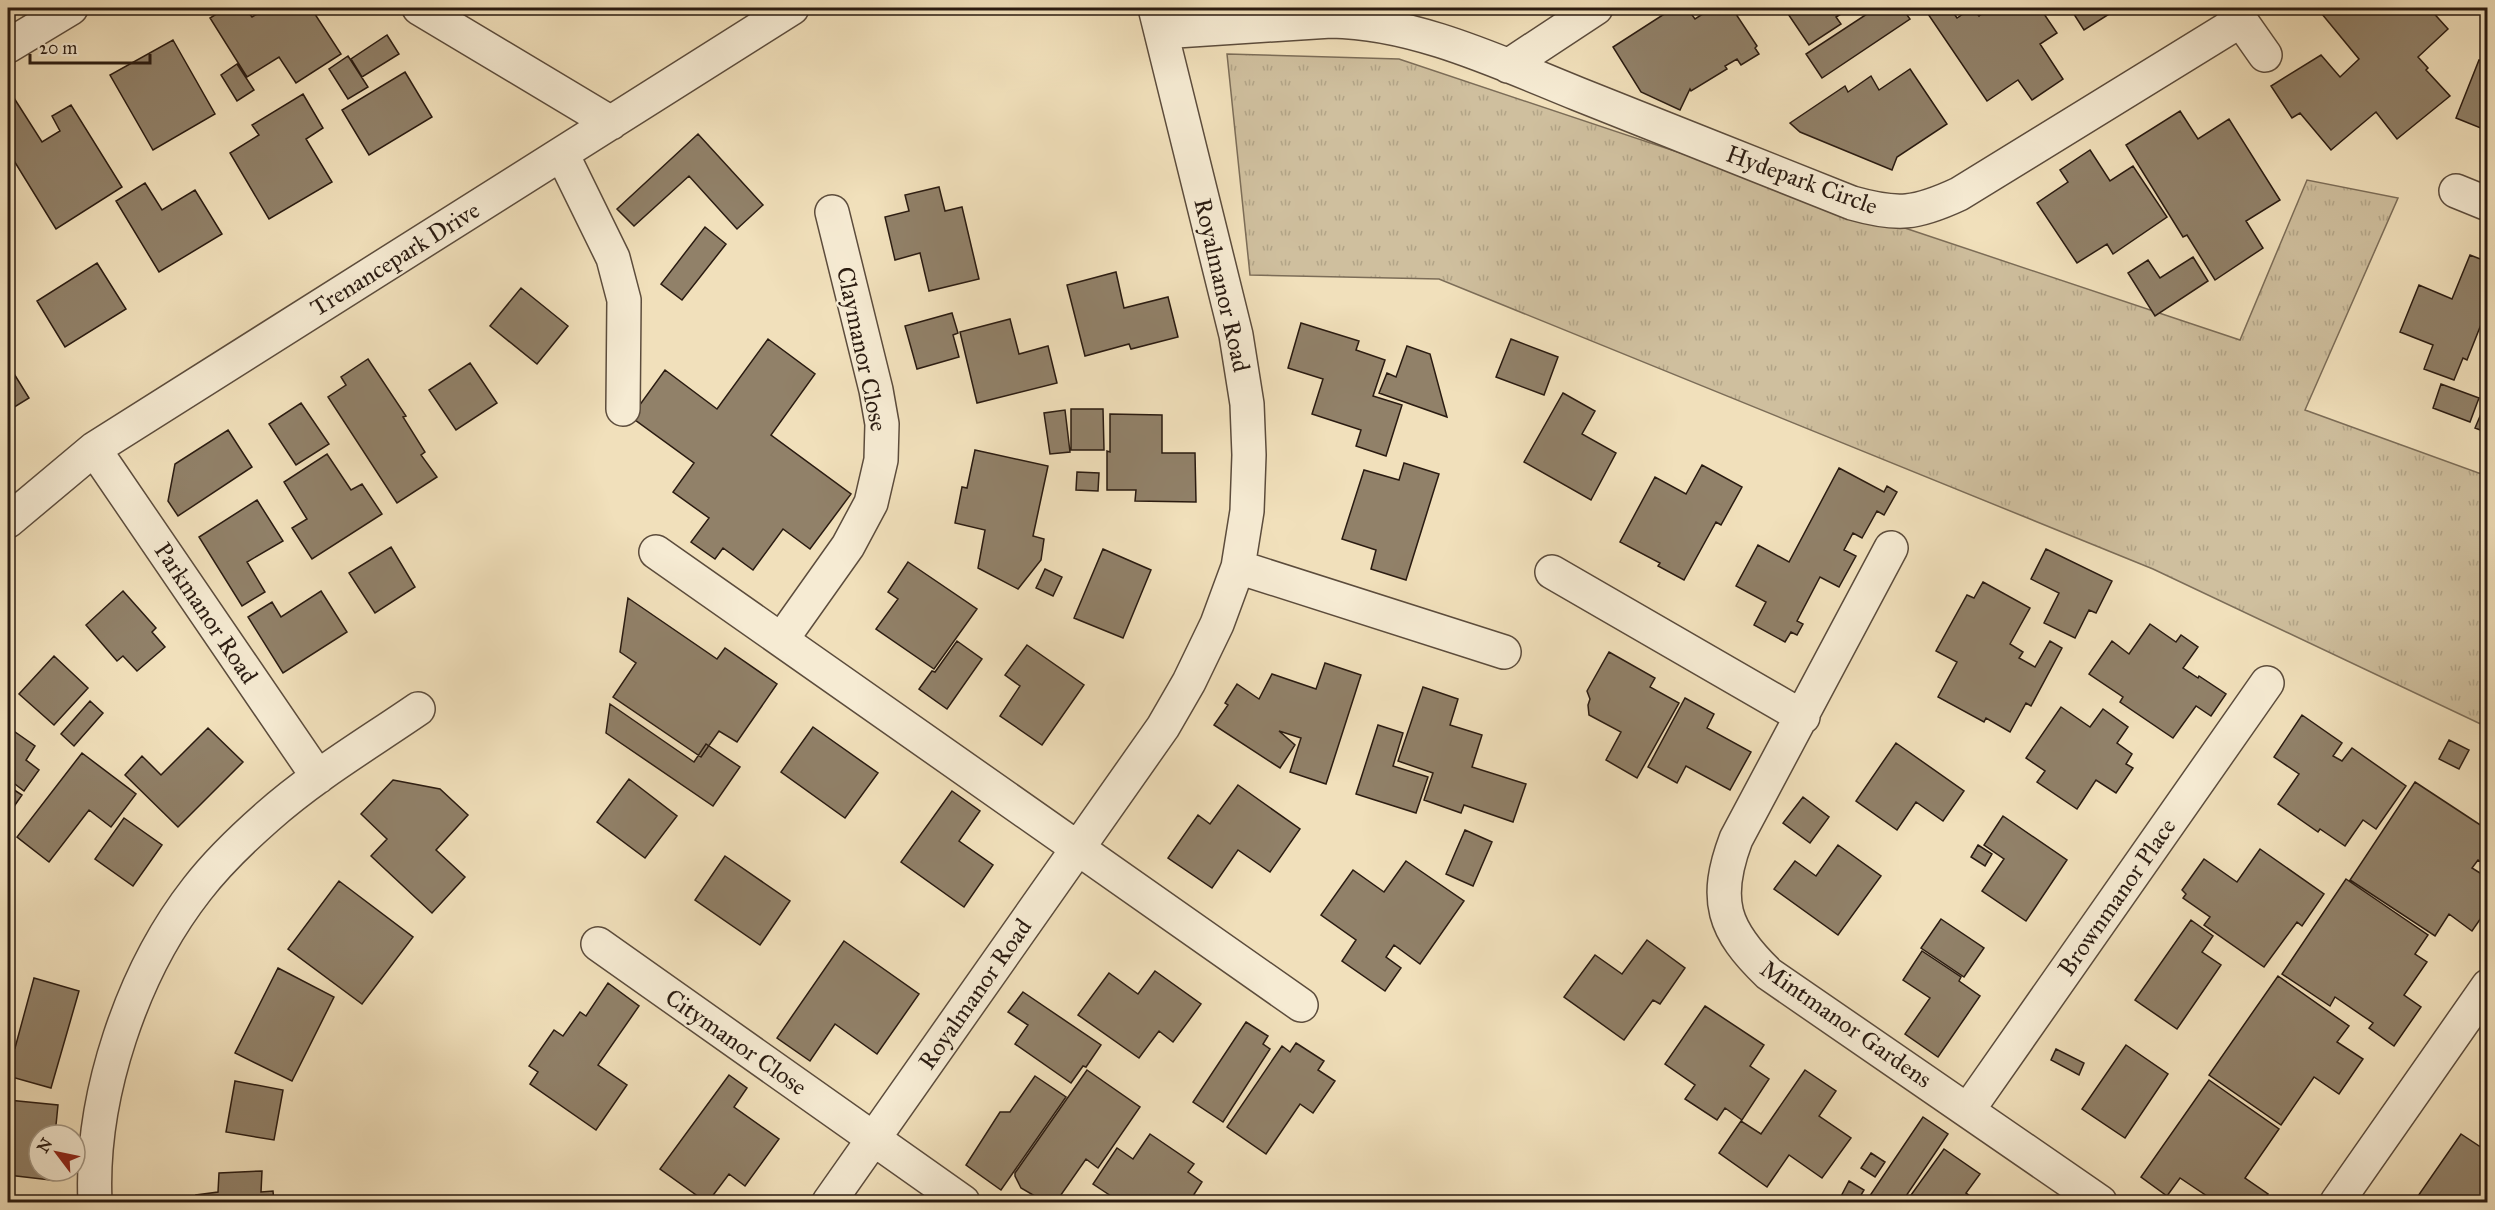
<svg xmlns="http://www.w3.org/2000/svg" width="2495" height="1210" viewBox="0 0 2495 1210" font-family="'IM FELL Great Primer',serif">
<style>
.park{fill:url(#park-tufts);stroke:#7c6d58;stroke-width:1.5}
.building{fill:#918169;stroke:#2a1b11;stroke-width:1.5}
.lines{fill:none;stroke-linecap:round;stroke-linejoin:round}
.minor-casing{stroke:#5c4c3c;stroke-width:36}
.minor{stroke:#f6ebd3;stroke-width:33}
.labels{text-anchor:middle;stroke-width:4.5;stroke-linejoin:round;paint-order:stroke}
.street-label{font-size:24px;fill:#2a1b11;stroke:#f6ebd3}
</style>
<defs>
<pattern id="park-tufts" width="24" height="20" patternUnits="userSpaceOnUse" patternTransform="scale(1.5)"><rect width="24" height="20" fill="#cfbf9e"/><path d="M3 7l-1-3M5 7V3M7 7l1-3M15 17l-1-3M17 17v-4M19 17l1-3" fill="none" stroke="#b2a487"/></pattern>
</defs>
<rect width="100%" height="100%" fill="#f1e0bb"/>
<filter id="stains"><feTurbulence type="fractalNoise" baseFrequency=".00333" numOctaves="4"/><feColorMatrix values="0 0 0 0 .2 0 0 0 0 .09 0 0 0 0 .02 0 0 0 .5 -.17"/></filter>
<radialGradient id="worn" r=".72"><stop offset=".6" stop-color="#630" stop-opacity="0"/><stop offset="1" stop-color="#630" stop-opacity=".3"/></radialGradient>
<!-- park -->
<path class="park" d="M 1227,54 L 1399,59 L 2240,340 L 2307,180 L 2398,198 L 2305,410 L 2487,476 L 2487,727 L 2153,569 L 1439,279 L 1250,275 Z"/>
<!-- building -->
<path class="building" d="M 226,8 L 245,8 L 252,17 L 267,8 L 311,8 L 341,54 L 296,83 L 279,57 L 247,77 L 210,18 Z
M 1667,8 L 1687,8 L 1695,19 L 1712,8 L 1732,8 L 1757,46 L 1755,48 L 1759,54 L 1741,65 L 1737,59 L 1725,66 L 1727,69 L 1691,91 L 1690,89 L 1680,110 L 1641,92 L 1613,47 L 1669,11 Z
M 1784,8 L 1851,8 L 1836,17 L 1841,24 L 1809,45 Z
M 1876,8 L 1902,8 L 1910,19 L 1822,78 L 1806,54 Z
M 1938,8 L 1950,8 L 1957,18 L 1972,8 L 1979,16 L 1990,8 L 2040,8 L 2057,33 L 2040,44 L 2063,79 L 2032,100 L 2018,80 L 1987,101 L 1928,14 Z
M 2070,8 L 2112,8 L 2114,11 L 2084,30 Z
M 2317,8 L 2429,8 L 2448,29 L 2418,57 L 2428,68 L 2426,70 L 2450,96 L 2397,139 L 2376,112 L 2331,150 L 2300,113 L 2292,118 L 2271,86 L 2321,55 L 2340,77 L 2359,59 Z
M 387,35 L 399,54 L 362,77 L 351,59 Z
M 173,40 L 215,114 L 153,150 L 110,75 Z
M 348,56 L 368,87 L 348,99 L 329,69 Z
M 2479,60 L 2488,63 L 2488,131 L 2456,118 Z
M 237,64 L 254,90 L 237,101 L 221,75 Z
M 1910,69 L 1947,124 L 1897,157 L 1892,170 L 1800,132 L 1790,123 L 1845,86 L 1848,92 L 1871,76 L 1879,90 Z
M 405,72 L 432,117 L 369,155 L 342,110 Z
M 303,94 L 323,128 L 306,139 L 332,182 L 269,219 L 230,153 L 259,135 L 252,125 Z
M 14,98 L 42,142 L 60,131 L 52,116 L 71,105 L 122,187 L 56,229 L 8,151 L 8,102 Z
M 2180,111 L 2198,139 L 2229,119 L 2280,200 L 2246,221 L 2263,248 L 2215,280 L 2187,235 L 2183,237 L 2126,145 Z
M 698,134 L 763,205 L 737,229 L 689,176 L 634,226 L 617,209 Z
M 2090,150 L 2110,181 L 2133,166 L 2167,217 L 2113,254 L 2107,244 L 2077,263 L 2037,203 L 2068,182 L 2060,170 Z
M 145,183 L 162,210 L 195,190 L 222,234 L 159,272 L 116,201 Z
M 939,187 L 945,211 L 962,207 L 979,279 L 929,291 L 920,253 L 895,260 L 885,217 L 909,211 L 905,195 Z
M 705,227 L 726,244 L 682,300 L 661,284 Z
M 2470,255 L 2488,262 L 2488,318 L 2484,317 L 2467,360 L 2463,358 L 2454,380 L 2424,369 L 2433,345 L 2400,332 L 2419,285 L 2452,299 Z
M 2193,257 L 2208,281 L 2155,316 L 2128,273 L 2148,260 L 2160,278 Z
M 97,263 L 126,309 L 65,347 L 37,301 Z
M 1116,272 L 1124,308 L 1168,297 L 1178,337 L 1131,349 L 1129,344 L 1085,356 L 1067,285 Z
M 521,288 L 568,326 L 537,364 L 490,326 Z
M 952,313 L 958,333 L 953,335 L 959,357 L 917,369 L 905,326 Z
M 1010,319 L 1019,354 L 1048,346 L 1057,383 L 977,403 L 960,332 Z
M 1301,323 L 1359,341 L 1356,350 L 1385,360 L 1373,396 L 1402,405 L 1386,456 L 1356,446 L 1361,430 L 1312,414 L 1323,379 L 1288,368 Z
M 768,339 L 815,374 L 771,435 L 851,494 L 810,549 L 783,529 L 753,570 L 723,548 L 715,559 L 691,542 L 709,518 L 673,492 L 694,463 L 631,417 L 665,370 L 717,409 Z
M 1511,339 L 1558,357 L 1544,395 L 1496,377 Z
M 1407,346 L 1430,354 L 1447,417 L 1379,393 L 1387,373 L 1396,377 Z
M 368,359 L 406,416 L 403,417 L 425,452 L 421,455 L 437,477 L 397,503 L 328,397 L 346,385 L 341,377 Z
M 470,363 L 497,403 L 456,430 L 429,390 Z
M 8,364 L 29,398 L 8,411 Z
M 2441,384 L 2479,398 L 2470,422 L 2433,408 Z
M 1563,393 L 1595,411 L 1582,434 L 1616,453 L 1591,500 L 1524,462 Z
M 2486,402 L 2488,402 L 2488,433 L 2475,428 Z
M 301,403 L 329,444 L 296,465 L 269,424 Z
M 1071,409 L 1103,409 L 1104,450 L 1071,450 Z
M 1065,410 L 1070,452 L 1050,454 L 1044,413 Z
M 1110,414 L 1162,415 L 1162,453 L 1195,453 L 1196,502 L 1135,501 L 1136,490 L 1107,490 L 1107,451 L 1110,452 Z
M 228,430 L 252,467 L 178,516 L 168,501 L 175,464 Z
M 975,450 L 1048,466 L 1033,536 L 1044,539 L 1041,560 L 1018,589 L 978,568 L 985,530 L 955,523 L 962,487 L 967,488 Z
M 327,454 L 351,490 L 362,484 L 382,514 L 312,559 L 292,528 L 307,519 L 284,482 Z
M 1404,463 L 1439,474 L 1406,580 L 1371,569 L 1376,550 L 1342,539 L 1364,470 L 1399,480 Z
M 1702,465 L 1742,487 L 1721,525 L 1716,522 L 1684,580 L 1658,566 L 1660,563 L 1620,542 L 1655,477 L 1686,494 Z
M 1839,468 L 1884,492 L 1887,486 L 1897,492 L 1884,515 L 1877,511 L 1862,538 L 1853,533 L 1844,550 L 1856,556 L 1839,587 L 1820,577 L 1797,621 L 1803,624 L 1797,635 L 1791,632 L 1785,642 L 1754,625 L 1766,602 L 1736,586 L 1758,545 L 1789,562 Z
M 1077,472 L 1099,473 L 1098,491 L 1076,490 Z
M 257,500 L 283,541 L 247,562 L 265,592 L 242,606 L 199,537 Z
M 391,547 L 415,587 L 375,613 L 349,573 Z
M 1103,549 L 1151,570 L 1123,638 L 1074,618 Z
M 2046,549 L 2112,581 L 2096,613 L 2089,610 L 2075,638 L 2044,623 L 2059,593 L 2031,579 Z
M 908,562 L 977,609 L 934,669 L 876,629 L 898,599 L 888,592 Z
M 1045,569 L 1062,577 L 1053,596 L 1036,588 Z
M 1983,582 L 2030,608 L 2010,644 L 2023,652 L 2019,658 L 2035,667 L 2050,641 L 2062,648 L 2031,706 L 2026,703 L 2010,732 L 1986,718 L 1984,722 L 1938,697 L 1957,662 L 1936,651 L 1967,595 L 1974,598 Z
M 123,591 L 156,628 L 152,632 L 165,647 L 137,671 L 123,656 L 117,661 L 86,625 Z
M 321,591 L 347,632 L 283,673 L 248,617 L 272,602 L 281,617 Z
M 628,598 L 717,659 L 725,648 L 777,684 L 737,742 L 719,731 L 701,757 L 613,697 L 636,663 L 620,652 Z
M 2150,624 L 2176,642 L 2181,635 L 2198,647 L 2183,668 L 2198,678 L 2199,676 L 2226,694 L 2211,716 L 2196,706 L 2173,738 L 2120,702 L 2123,697 L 2089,674 L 2112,641 L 2129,654 Z
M 957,641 L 982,659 L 947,709 L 919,689 L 932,671 L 935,672 Z
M 1027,645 L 1084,685 L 1042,745 L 1000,716 L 1020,686 L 1005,675 Z
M 1609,652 L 1655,678 L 1650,687 L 1679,703 L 1637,778 L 1606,760 L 1621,732 L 1589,715 L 1588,705 L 1590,699 L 1587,691 Z
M 54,656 L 88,688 L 54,725 L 19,694 Z
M 1325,663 L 1361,675 L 1326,784 L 1290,772 L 1301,738 L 1279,731 L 1295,745 L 1280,768 L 1214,725 L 1228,705 L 1225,703 L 1237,684 L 1259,699 L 1272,674 L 1316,689 Z
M 1423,687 L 1458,699 L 1450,725 L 1482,735 L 1472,767 L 1526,784 L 1513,822 L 1464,805 L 1461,813 L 1424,800 L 1433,773 L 1398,761 Z
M 1685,698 L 1714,714 L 1707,728 L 1751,752 L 1730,790 L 1686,766 L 1677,783 L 1648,767 Z
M 90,701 L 103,713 L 74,746 L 61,734 Z
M 610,704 L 694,762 L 706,744 L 740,767 L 713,806 L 606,733 Z
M 2061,707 L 2090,727 L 2103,709 L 2128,727 L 2117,743 L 2132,754 L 2126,764 L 2133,768 L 2116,793 L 2096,780 L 2077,809 L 2037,782 L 2045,771 L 2026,758 Z
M 2302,715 L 2342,743 L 2333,756 L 2342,761 L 2352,748 L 2406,786 L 2376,829 L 2363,820 L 2345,846 L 2320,829 L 2318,832 L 2278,804 L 2299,774 L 2274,757 Z
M 1378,725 L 1403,733 L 1393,766 L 1428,777 L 1416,813 L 1356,794 Z
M 8,727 L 35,746 L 26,760 L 39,770 L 24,791 L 11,781 L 8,786 L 22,795 L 8,815 Z
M 813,727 L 878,773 L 845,818 L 781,772 Z
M 208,728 L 243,762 L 178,827 L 125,775 L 142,756 L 161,775 Z
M 2449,740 L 2469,750 L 2459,769 L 2439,759 Z
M 1896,743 L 1964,791 L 1943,821 L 1916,802 L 1897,830 L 1856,801 Z
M 82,753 L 136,794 L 111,827 L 89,810 L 49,862 L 17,837 Z
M 629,779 L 677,816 L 645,858 L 597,822 Z
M 393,780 L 440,789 L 468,815 L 436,850 L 465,877 L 432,913 L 371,856 L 387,839 L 361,814 Z
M 2415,782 L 2488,830 L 2488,866 L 2478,860 L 2472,868 L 2488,878 L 2488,908 L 2472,931 L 2449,914 L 2435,936 L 2350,880 Z
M 1238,785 L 1300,829 L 1270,872 L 1238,850 L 1212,888 L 1168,858 L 1198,815 L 1210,824 Z
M 952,791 L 980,811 L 959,841 L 993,865 L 964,907 L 901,862 Z
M 1803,797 L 1829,817 L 1810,843 L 1783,823 Z
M 2003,816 L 2067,860 L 2026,921 L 1982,891 L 2004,859 L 1984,845 Z
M 124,818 L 162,845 L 133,886 L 95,859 Z
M 1465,830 L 1492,842 L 1473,886 L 1446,874 Z
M 1838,845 L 1881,876 L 1838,935 L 1774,889 L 1795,861 L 1816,876 Z
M 1978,845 L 1992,854 L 1985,866 L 1971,857 Z
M 2260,849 L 2324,894 L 2302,926 L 2297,922 L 2264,967 L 2204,925 L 2210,917 L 2183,898 L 2186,894 L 2182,890 L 2204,859 L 2237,882 Z
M 725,856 L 790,901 L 760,945 L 695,900 Z
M 1406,861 L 1464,901 L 1420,964 L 1394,945 L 1386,957 L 1401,968 L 1385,991 L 1342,961 L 1356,940 L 1321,915 L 1353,870 L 1384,892 Z
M 2346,879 L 2428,935 L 2415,954 L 2427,962 L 2404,995 L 2421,1007 L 2394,1046 L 2369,1028 L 2373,1023 L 2335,997 L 2330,1006 L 2282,974 Z
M 339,881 L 413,937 L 362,1004 L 288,949 Z
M 1941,919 L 1984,948 L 1964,977 L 1921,948 Z
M 2191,920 L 2213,936 L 2202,952 L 2221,965 L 2177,1029 L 2135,1000 Z
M 1647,940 L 1685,968 L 1660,1004 L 1653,1000 L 1624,1040 L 1564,997 L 1595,955 L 1622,974 Z
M 844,941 L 919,994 L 877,1054 L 835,1024 L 810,1061 L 777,1038 Z
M 1922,951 L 1961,977 L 1959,981 L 1980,996 L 1938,1057 L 1905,1034 L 1930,998 L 1903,980 Z
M 278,968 L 334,997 L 292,1081 L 235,1053 Z
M 1155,971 L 1201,1004 L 1173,1042 L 1159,1031 L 1139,1058 L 1078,1015 L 1109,973 L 1138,994 Z
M 2278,976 L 2349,1026 L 2337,1042 L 2363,1059 L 2339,1094 L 2314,1077 L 2281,1125 L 2209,1075 Z
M 34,978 L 79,991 L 51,1088 L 8,1076 L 8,1046 L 15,1048 Z
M 608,983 L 639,1006 L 598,1065 L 627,1085 L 596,1130 L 530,1084 L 538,1072 L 529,1066 L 554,1030 L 563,1036 L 580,1012 L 586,1016 Z
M 1023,992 L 1101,1045 L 1086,1067 L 1083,1066 L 1071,1083 L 1015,1044 L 1028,1025 L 1008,1012 Z
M 1705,1006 L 1764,1045 L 1750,1066 L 1769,1079 L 1742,1120 L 1725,1108 L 1717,1120 L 1685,1099 L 1695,1085 L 1665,1064 Z
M 1246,1022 L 1268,1036 L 1263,1044 L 1270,1049 L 1223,1122 L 1193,1102 Z
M 1296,1043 L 1324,1061 L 1318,1070 L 1335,1081 L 1313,1113 L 1300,1104 L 1266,1154 L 1227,1127 L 1282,1046 L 1290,1052 Z
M 2126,1045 L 2168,1074 L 2125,1138 L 2082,1109 Z
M 2056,1049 L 2084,1063 L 2079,1075 L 2051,1060 Z
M 1087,1070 L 1140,1107 L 1098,1168 L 1086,1159 L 1056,1202 L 1045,1202 L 1021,1188 L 1015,1176 L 1015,1173 Z
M 1805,1070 L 1836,1091 L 1819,1116 L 1851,1138 L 1822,1178 L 1789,1155 L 1767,1187 L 1719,1153 L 1741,1121 L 1761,1134 Z
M 729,1075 L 747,1088 L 734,1107 L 779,1139 L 745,1186 L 729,1174 L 708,1202 L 706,1202 L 660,1169 Z
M 1035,1076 L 1066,1097 L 1001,1190 L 966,1165 L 1000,1112 L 1010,1112 Z
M 2209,1080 L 2279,1129 L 2245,1178 L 2268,1194 L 2262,1202 L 2216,1202 L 2180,1178 L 2167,1196 L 2141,1177 Z
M 235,1081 L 283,1090 L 274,1140 L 226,1132 Z
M 8,1100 L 58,1105 L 55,1135 L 39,1135 L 39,1171 L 51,1171 L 50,1180 L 8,1175 Z
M 1923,1117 L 1948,1134 L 1902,1202 L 1870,1202 L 1867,1200 Z
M 1150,1134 L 1194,1164 L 1188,1172 L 1202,1182 L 1191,1199 L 1196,1202 L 1115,1202 L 1117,1200 L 1093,1184 L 1117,1148 L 1133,1159 Z
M 2461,1134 L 2488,1152 L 2488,1187 L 2477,1202 L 2427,1202 L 2418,1196 Z
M 1944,1149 L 1980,1174 L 1966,1193 L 1979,1202 L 1906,1202 Z
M 1871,1153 L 1885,1162 L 1875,1177 L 1861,1168 Z
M 262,1171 L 261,1192 L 273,1191 L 274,1202 L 197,1202 L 196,1195 L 218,1192 L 219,1173 Z
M 1849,1181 L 1864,1190 L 1857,1202 L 1838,1202 Z"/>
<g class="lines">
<defs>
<path id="minor" d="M 419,8 L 611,123
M 2232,8 L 2265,55
M 1161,32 L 1331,21 C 1415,22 1501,63 1578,94 C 1669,130 1761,167 1852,203 C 1898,216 1916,214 1959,194 L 2240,21
M 8,46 L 71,8
M 1508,66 L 1596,8
M 562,154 L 613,258 L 624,300 L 623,409
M 2456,191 L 2488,204
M 94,449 L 318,777
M 8,521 L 94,449 L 792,8
M 1891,548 L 1736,839 C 1713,900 1723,930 1769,974 L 2100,1202
M 656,552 L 1301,1005
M 1238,567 L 1504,652
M 1552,572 L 1803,717
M 782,639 L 848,546 L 871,503 L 881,460 L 882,424 L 876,390 L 832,212
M 598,944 L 963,1202
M 1968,1110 L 2267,683
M 95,1202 C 90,1097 132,972 197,889 C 217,863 242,839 267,817 C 313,776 367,744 418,709
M 829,1202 L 1163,727 L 1189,682 L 1217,624 L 1238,567 L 1247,511 L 1249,455 L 1247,404 L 1236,335 L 1155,8
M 2337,1202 L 2488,986"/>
</defs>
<!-- minor casing -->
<use href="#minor" class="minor-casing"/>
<!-- minor -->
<use href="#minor" class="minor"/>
</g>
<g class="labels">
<!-- street labels -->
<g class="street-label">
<text transform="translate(1802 180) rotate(20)" y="8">Hydepark Circle</text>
<text transform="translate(395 259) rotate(-32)" y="8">Trenancepark Drive</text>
<text transform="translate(1222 285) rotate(77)" y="8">Royalmanor Road</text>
<text transform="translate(862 349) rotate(78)" y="8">Claymanor Close</text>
<text transform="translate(206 613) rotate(56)" y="8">Parkmanor Road</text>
<text transform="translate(2117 897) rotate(-55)" y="8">Brownmanor Place</text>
<text transform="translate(975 994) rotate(-55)" y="8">Royalmanor Road</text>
<text transform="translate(1846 1024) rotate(35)" y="8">Mintmanor Gardens</text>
<text transform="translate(736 1042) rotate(35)" y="8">Citymanor Close</text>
</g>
</g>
<!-- margin -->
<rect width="2495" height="1210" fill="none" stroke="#f1e0bb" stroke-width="30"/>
<rect x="9" y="9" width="2477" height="1192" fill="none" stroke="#2a1b11" stroke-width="3"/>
<rect x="15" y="15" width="2465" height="1180" fill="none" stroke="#2a1b11" stroke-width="1.5"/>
<!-- north arrow -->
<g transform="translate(57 1153) rotate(302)"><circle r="28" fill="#f6ebd3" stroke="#a49885" stroke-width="1.5"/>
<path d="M0-4.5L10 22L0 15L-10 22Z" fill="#8f2418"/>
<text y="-9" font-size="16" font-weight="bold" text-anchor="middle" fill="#2a1b11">N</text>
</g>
<!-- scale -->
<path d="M30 54v9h120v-9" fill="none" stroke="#2a1b11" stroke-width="3"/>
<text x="39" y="54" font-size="18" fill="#2a1b11" stroke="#f6ebd3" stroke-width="4.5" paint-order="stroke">20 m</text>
<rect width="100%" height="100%" filter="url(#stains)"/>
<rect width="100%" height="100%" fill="url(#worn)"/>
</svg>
